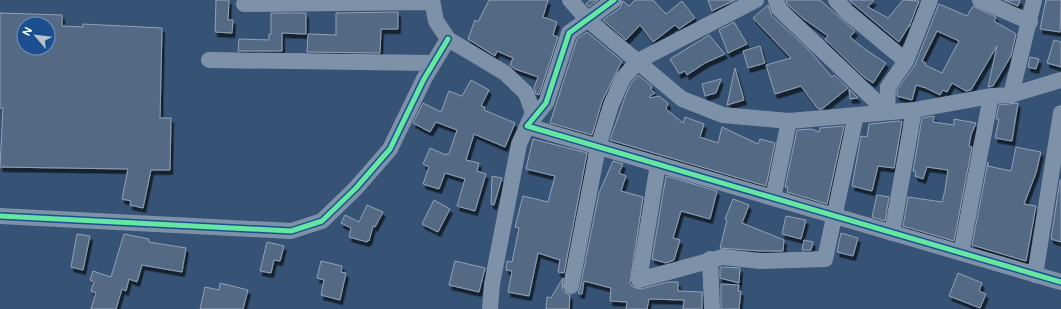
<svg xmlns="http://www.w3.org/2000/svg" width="1061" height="309" viewBox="0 0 1061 309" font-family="'DM Sans',sans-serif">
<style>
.building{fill:#526984;stroke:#92a2b6;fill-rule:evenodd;filter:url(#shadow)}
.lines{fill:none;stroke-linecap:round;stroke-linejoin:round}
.minor{stroke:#7d92a8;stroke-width:16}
.cycleway-casing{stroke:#1b4f8f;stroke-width:8}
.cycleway{stroke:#66e7a1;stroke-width:5}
</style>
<defs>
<filter id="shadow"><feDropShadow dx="2.5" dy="4.5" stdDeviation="0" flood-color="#0009"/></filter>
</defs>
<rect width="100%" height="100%" fill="#365274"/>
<!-- building -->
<path class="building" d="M 216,0 L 229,0 L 228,20 L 233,20 L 232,33 L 215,32 Z
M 489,0 L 548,0 L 543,17 L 557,22 L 553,35 L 558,37 L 539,95 L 536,94 L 534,88 L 538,77 L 515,69 L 510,65 L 513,58 L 497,51 L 495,56 L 468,39 L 475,20 L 478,22 Z
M 590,0 L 598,0 L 589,7 L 586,4 Z
M 635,0 L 653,0 L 666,14 L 682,1 L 695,18 L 679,29 L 675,25 L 653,42 L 640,25 L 626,40 L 603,20 L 620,8 L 623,1 L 629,6 Z
M 708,0 L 735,0 L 712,11 Z
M 786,0 L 820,0 L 855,31 L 850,37 L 866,50 L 886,63 L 873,83 L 864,77 L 825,39 L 828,36 L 804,19 L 787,4 Z
M 849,0 L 874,0 L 868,7 L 888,18 L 903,0 L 919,1 L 909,27 L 910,24 L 899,42 Z
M 1004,0 L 1020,0 L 1018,6 Z
M 1046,0 L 1061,0 L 1060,32 L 1040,29 Z
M 939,4 L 967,16 L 973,6 L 996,17 L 994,21 L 1016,34 L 1011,56 L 993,86 L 988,87 L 997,46 L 971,90 L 966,91 L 952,83 L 947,92 L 943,90 L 940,95 L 926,88 L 916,85 L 912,100 L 897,96 L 897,90 L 915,65 ZM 937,31 L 959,41 L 942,73 L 925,65 L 926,63 L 922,61 Z
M 768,5 L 772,16 L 808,49 L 832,77 L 834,75 L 848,88 L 822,109 L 818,109 L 801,86 L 775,94 L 766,65 L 791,58 L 753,18 Z
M 398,12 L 398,29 L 381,29 L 380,53 L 307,52 L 308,34 L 336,35 L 336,13 Z
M 0,13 L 62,15 L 62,26 L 83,27 L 83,24 L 162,28 L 160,118 L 171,118 L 170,170 L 151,170 L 143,208 L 130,205 L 131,201 L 122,199 L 128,169 L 0,167 L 3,108 L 0,108 ZM 24,24 L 48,24 L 48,48 L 24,48 Z
M 271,13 L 306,13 L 306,34 L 282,33 L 282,51 L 238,51 L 239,39 L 269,40 L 269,34 L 271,34 Z
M 734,22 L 747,44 L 728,53 L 719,30 Z
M 587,32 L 622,61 L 602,101 L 592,135 L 550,123 L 577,39 Z
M 709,35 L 725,54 L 705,63 L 687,75 L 685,71 L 679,74 L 670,59 Z
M 1054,40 L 1061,42 L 1061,67 L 1047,63 Z
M 760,46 L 765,63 L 748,68 L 743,51 Z
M 1030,57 L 1039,59 L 1036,69 L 1028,67 Z
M 735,68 L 744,100 L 727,105 Z
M 638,75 L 652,86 L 651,89 L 655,93 L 650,96 L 650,98 L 659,96 L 668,103 L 666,109 L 683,123 L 685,117 L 704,124 L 700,137 L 718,143 L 722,127 L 758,144 L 760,139 L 775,143 L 766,186 L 610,140 L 625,97 L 631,83 Z
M 721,79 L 716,93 L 705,96 L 702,84 Z
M 471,80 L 489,90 L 481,106 L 485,107 L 484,110 L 515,123 L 505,147 L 474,134 L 466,160 L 479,163 L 477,171 L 486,174 L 475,211 L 457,206 L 465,179 L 445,173 L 439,189 L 423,184 L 429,167 L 423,164 L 430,148 L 446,155 L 446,154 L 449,154 L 457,130 L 436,122 L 430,132 L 413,123 L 423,103 L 441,112 L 449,91 L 462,96 Z
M 849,89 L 858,98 L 850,99 Z
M 1018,103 L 1012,141 L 995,138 L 999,119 L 996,119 L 999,105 Z
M 934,116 L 933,122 L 954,125 L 954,119 L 976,123 L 971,135 L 969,146 L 972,147 L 954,241 L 903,226 L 908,197 L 942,202 L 945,190 L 948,170 L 927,167 L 923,179 L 915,176 L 916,172 L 913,171 L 922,118 Z
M 899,121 L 902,122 L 894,168 L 878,166 L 872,191 L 852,186 L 861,136 L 867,137 L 869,124 Z
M 844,126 L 827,204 L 787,192 L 788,187 L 785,187 L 797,130 L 811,129 L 819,132 L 820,128 Z
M 533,139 L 587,153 L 564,273 L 558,272 L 560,260 L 538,253 L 529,296 L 508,292 L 512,271 L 506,270 L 507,261 L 512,262 L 519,228 L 515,227 L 523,196 L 548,202 L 555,176 L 526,169 Z
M 1016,147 L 1041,152 L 1036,173 L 1024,204 L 1036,206 L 1026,261 L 972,245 L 988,162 L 988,166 L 1011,171 Z
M 613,161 L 623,164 L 619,173 L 626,176 L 621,191 L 643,197 L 630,283 L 633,287 L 641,289 L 668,282 L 678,282 L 678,291 L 702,292 L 702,309 L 683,309 L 684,300 L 649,299 L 647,309 L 626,309 L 627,302 L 610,301 L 611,288 L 584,281 L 582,294 L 578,293 L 580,288 L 599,193 Z
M 492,176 L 502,178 L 494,205 L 491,204 Z
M 666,176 L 717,191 L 710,219 L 681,211 L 673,238 L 680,240 L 674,260 L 666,263 L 652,259 Z
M 1060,180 L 1061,180 L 1061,242 L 1051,239 Z
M 877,195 L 889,197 L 885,221 L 872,217 Z
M 733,199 L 749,205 L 742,223 L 784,240 L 783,251 L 761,251 L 720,248 L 727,220 L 725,219 Z
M 434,200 L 450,209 L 438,232 L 422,224 Z
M 367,205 L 383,212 L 375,227 L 373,226 L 369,241 L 368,240 L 367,242 L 349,237 L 351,228 L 341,223 L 345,215 L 359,222 Z
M 786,216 L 806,220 L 801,239 L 782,234 Z
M 841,233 L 858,238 L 853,256 L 837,252 Z
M 77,234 L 90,236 L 83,270 L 71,267 Z
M 124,234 L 149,239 L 149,242 L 186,248 L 182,272 L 142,265 L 137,282 L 129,279 L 126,291 L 122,289 L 116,309 L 91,309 L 96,293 L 91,291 L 94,282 L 90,280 L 93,271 L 111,277 Z
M 804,240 L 813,242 L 811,250 L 802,250 Z
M 267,242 L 284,246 L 280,261 L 274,260 L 271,273 L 260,271 Z
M 321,261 L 342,266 L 341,272 L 346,273 L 340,300 L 321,295 L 324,280 L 317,278 Z
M 455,261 L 485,268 L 479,292 L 449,285 Z
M 724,267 L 740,268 L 739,283 L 720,278 L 720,268 Z
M 958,273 L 982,283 L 979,291 L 986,294 L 980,308 L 949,296 Z
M 563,278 L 562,289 L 565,293 L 570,295 L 569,309 L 546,309 L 547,297 L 551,298 Z
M 220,283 L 248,290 L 243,309 L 200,309 L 205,287 L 219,290 Z
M 721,284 L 739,285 L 738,291 L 741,291 L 739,309 L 721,309 Z"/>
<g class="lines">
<!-- minor -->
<path class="minor" d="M 432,0 L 436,21 L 448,39 L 505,73 L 526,93 L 533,113 L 519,144 L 492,284 L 490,309
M 570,0 L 587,19 L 682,99 L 723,115 L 789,121 L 914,110 L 991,96 L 1011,95 L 1061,80
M 614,0 L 569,33 L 546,103 L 527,126 L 1061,282
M 776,0 L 779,9 L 887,112
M 836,0 L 847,12 L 906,61
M 980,0 L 1030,22
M 244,4 L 432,2
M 209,60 L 433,63
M 1011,95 L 1034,0
M 887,112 L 888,87 L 906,61 L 930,0
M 658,164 L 639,280 L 723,257 L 761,261 L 825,259 L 856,115
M 773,198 L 789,121
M 0,216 L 291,231 L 322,221 L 356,188 L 390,149 L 424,79 L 448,39
M 892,233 L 914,110
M 961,253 L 991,96
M 710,259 L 712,309
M 1035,275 L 1061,113
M 571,286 L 598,147 L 611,105 L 623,78 L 638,61 L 756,0"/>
<defs>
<path id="cycleway" d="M 614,0 L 569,33 L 546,103 L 527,126 L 1061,282
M 0,216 L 291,231 L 322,221 L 356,188 L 390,149 L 424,79 L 448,39"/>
</defs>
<!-- cycleway casing -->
<use href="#cycleway" class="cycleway-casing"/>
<!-- cycleway -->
<use href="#cycleway" class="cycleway"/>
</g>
<!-- north arrow -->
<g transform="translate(36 36) rotate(298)"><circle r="19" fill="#1b4f8f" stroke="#7695bc"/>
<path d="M0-3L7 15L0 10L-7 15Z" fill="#b9c2ce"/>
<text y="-6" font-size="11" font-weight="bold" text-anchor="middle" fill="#ffffff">N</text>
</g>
</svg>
